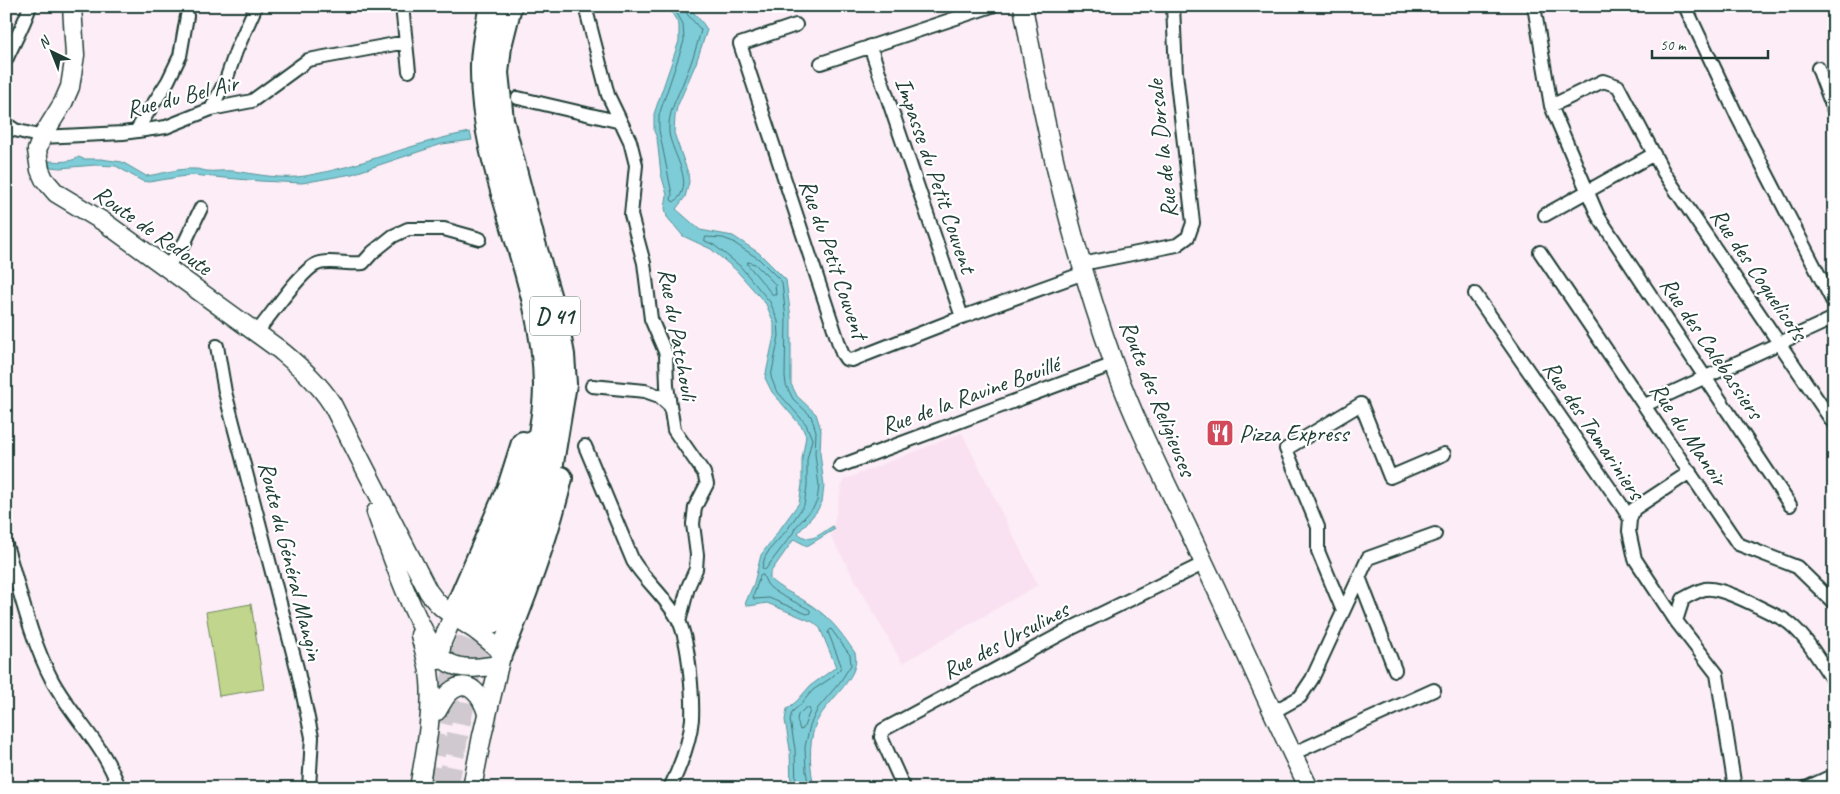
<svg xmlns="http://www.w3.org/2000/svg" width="1840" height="794" viewBox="0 0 1840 794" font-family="Caveat,sans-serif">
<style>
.built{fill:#fae1f2}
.green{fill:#c1d68c;stroke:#708a60}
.water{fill:#7dccd8;stroke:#579396}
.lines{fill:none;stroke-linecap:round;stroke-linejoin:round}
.shore{stroke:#457676;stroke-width:1}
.highway-tunnel{stroke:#d0cad0;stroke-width:22;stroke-dasharray:22 11;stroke-linecap:butt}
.street-casing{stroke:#1f3d34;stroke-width:16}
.secondary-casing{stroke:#1f3d34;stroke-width:21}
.highway-casing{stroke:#1f3d34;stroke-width:26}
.street{stroke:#fff;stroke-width:12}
.secondary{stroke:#fff;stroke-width:18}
.highway{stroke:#fff;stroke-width:22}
.labels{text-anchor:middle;stroke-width:4.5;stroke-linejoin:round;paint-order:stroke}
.shield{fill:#fff;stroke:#627771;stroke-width:1}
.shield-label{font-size:22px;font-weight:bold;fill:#1f3d34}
.street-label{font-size:24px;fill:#1f3d34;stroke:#fff}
.poi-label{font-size:24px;fill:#1f3d34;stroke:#fff;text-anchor:start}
</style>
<rect width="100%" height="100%" fill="#fcedf7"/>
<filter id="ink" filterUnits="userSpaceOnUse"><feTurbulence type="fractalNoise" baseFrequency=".02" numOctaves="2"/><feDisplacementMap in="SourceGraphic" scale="10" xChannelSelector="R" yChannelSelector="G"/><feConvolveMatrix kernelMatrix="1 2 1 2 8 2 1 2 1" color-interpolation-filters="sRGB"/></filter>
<g filter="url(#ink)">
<!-- built -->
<path class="built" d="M 962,433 L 1038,585 L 902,663 L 831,537 L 843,480 Z"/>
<!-- green -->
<path class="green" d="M 251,604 L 264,689 L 219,696 L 206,612 Z"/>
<!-- water -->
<path class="water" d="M 668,6 L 689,6 C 694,15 703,21 707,30 L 696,63 L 677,107 L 675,116 L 674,133 L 688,173 L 689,182 L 685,197 L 676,209 L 700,230 L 733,236 L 759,253 L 786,280 L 791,318 L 791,384 L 797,396 L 816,414 L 821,430 L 820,453 L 824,486 L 822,502 L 817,511 L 798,533 C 811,545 819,534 833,526 L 835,529 L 807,546 L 794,539 L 770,573 L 770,579 C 780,589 792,593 803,600 C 829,616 838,628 855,653 C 862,679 823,702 815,726 C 808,746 810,767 814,788 L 791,788 L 790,749 L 785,720 L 787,709 L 797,701 L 810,686 L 836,667 L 820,628 L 813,622 L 767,603 L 749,606 L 745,604 L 754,583 L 761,555 L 799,503 L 802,485 L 802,459 L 806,436 L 802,427 L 772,392 L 765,378 L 774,336 L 774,323 L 766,304 L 736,270 L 711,249 L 683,236 L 667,217 L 665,208 L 667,195 L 661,174 L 657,138 L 654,131 L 654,114 L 679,41 L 679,25 Z
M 470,132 L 472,140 L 442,144 L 352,174 L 302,183 L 260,181 L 191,175 L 149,182 L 142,181 L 116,166 L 95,165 L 60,168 L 40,166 L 39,160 C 51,161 69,164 79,157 L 83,159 L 101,159 L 122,162 L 146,176 C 162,174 179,168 195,169 C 199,169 202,170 206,171 C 215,172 224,170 233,171 C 256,174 282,180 305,176 C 361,167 413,142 470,132 Z"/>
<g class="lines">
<!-- shore -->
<path class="shore" d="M 673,6 L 683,24 L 684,41 L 659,115 L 659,130 L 672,194 L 671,200 L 674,202 C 697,185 672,154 669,133 C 667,112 678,97 685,78 C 692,62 697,46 701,30 L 687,14 L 685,6
M 706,237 L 723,238 L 731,241 L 759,259 L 782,282 L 786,319 L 785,376 L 786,385 L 793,399 L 811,416 L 816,431 L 815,454 L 819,486 L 817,501 L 813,508 L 795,528 L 793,533 L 765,570 L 762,568 L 765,557 L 770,549 L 787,530 L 804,505 L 807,486 L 807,460 L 812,439 L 806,424 L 776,390 L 771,377 L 779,336 L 778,321 L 770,302 L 740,266 L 714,245 L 705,241 Z
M 748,262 L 755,264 L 775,284 L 776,295 L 772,294 L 748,265 Z
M 763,575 C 764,577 765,580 766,582 C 771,593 799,603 810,610 L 810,613 L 807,614 L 769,598 L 754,599 L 753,597 L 760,576 Z
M 806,708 L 809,708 L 810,711 L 803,729 L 800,730 L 797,720 L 798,715 Z
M 796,788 L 795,749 L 790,720 L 792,712 L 801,704 L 813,690 L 831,678 L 840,669 L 841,665 L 828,632 L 831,629 L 850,655 L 851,665 L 840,682 L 818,708 L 810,725 L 805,747 L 806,771 L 809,788"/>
<!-- highway-tunnel -->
<path class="highway-tunnel" d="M 429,788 L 437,736 L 453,675 L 476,616
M 447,788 L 469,677 L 492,622"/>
<defs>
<path id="street" d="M 402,6 L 409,71
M 585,6 L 608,95 L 621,122
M 1534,6 L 1551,106 L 1598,216 L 1790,505
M 1685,6 L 1738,118 L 1834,304
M 796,25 L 740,44 L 842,353 L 846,359 L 852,360 L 962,317 L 1084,273
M 870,46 L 962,317
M 6,60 C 14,42 24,25 30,6
M 821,63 L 992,6
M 1818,68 L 1834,111
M 518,98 L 621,122 L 630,141 L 636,165 L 631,215 L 644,263 L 651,319 L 666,354 L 667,386 L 674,430 L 704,473 L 707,484 L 695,507 L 693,524 L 697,555 L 696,569 L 688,587 L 679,622
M 1551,106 L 1603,81 L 1618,86 L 1664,173 L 1834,424
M 211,109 L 226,80 L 236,51 L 256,6
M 6,124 L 15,130 L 42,137 L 123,133 L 166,127 L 211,109 L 252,101 L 308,60 L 406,42
M 136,131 L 168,81 L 180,56 L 187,16
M 1545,215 L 1654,154
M 1540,252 L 1738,544 L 1797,567 L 1834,603
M 1082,264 L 1177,245 L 1188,237 L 1193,223 L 1176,73 L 1173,6
M 167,267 L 185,242 L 201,208
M 1475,294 L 1620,503 L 1630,519 L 1629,531 L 1635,559 L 1676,621
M 256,333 C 269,318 301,270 317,264 C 328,259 350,265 363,263 L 373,252 L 393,236 L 408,229 L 444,229 L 480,239
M 217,346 L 225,392 L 298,672 L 312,737 L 309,788
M 592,386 L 645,391 L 659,396 L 670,406
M 1645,405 L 1834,318
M 585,446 L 633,561 C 646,582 667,598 679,621 C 689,642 693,696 692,719 C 690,742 680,767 670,788
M 840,466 L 1114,364
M 1630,519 L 1634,509 L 1690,472
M 6,545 C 20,590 30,638 52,680 C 72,717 105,746 119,788
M 1359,577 L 1395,670
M 1343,611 L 1318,551 L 1318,527 L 1286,449 L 1361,404 L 1390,477 L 1444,454
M 1273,712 L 1300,697 L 1312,679 L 1368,558 L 1435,534
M 1292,754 L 1434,690
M 904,788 L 881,737 L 883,730 L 1074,627 L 1205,563
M 1735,788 L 1717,674 L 1676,621 L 1683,599 C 1690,595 1697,591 1705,589 C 1722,586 1766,611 1783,619 C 1804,631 1820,662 1834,682
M 1806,788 L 1834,775"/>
<path id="secondary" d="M 72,6 L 75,55 L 70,87 L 63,103 L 42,137 L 37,150 L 40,170 L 44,179 L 56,193 L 104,222 L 280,350 C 301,368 317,381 332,404 L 428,591 C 441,611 455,616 474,629 C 484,636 493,644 502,652 L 482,736 L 472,788
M 1023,6 C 1044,128 1072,248 1114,364 C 1139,433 1174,497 1204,563 C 1240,638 1272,714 1309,788
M 376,512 C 387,543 422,649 449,663 C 464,671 482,667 498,665
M 439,660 L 442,642 L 453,616
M 437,711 C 441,705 444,697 450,692 C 469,676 482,697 487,713
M 419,788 C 425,753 433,716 430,680 C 429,665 424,650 420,635"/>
<path id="highway" d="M 453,616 L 509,487 L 523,443
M 476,616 C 503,546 545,461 545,385 C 544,275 480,176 482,66 C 482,46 487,26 491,6
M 492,622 L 520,556 L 552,463 L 565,384 L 563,355 L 557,323 L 534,243 L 502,120 L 497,73 L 500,46 L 510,6
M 502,652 C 525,596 547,537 561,478"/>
</defs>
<!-- street casing -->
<use href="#street" class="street-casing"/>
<!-- secondary casing -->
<use href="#secondary" class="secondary-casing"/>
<!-- highway casing -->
<use href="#highway" class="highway-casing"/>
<!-- street -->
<use href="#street" class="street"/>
<!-- secondary -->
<use href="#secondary" class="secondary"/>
<!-- highway -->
<use href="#highway" class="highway"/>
</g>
</g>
<!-- icons -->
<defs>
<symbol id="restaurant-square" viewBox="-11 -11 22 22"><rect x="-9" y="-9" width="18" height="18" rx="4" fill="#d1495b" stroke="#fff"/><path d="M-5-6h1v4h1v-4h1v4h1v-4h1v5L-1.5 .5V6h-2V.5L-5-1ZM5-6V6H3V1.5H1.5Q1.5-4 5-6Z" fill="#fff"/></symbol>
</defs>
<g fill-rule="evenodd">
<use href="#restaurant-square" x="1204" y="417" width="32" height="32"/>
</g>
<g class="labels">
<!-- shield labels -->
<rect class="shield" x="530" y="296.5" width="50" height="39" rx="4"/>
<g class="shield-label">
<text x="555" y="324">D 41</text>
</g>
<!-- street labels -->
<g class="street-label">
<text transform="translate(182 96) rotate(-14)" y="8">Rue du Bel Air</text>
<text transform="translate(1162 149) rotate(-96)" y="8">Rue de la Dorsale</text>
<text transform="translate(936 175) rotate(71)" y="8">Impasse du Petit Couvent</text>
<text transform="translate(153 230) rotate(35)" y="8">Route de Redoute</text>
<text transform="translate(834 259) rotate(71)" y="8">Rue du Petit Couvent</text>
<text transform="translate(1759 274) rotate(56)" y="8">Rue des Coquelicots</text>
<text transform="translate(678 334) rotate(80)" y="8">Rue du Patchouli</text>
<text transform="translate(1712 348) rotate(56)" y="8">Rue des Calebassiers</text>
<text transform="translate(970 395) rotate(-20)" y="8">Rue de la Ravine Bouillé</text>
<text transform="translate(1158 398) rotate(68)" y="8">Route des Religieuses</text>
<text transform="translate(1594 430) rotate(56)" y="8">Rue des Tamariniers</text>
<text transform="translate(1689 434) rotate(56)" y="8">Rue du Manoir</text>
<text transform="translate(291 561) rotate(76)" y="8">Route du Général Mangin</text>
<text transform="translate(1005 640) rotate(-28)" y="8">Rue des Ursulines</text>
</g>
<!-- poi labels -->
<g class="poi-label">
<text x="1239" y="441">Pizza Express</text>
</g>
</g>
<!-- margin -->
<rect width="1840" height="794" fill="none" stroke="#fff" stroke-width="25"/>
<rect x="12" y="12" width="1815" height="769" fill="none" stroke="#1f3d34" stroke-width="2" filter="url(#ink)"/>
<!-- north arrow -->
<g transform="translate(52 52) rotate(317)" stroke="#ffffff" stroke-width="4" paint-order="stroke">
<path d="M0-4L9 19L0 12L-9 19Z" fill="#1f3d34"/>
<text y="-8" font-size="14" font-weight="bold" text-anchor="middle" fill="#1f3d34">N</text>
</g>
<!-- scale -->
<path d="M1652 50v8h116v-8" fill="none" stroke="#1f3d34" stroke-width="2.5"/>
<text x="1660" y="50" font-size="15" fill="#1f3d34" stroke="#ffffff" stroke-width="4" paint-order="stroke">50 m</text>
</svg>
